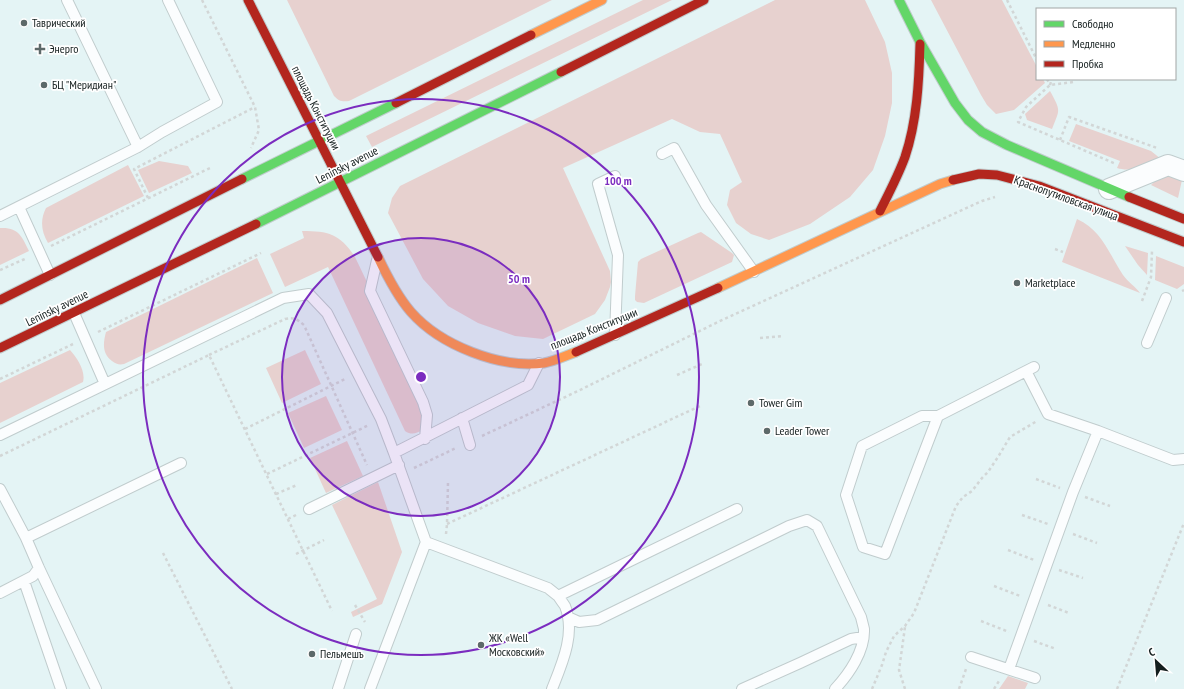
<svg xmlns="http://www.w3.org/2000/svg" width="1184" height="689" viewBox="0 0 1184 689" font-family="'PT Sans Narrow',sans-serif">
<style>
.green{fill:#e7d1cf}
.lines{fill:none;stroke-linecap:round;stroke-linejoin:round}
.lane-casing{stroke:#c0cccd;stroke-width:12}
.street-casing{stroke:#c0cccd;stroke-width:22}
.fast-casing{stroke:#c0cccd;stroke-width:11}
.slow-casing{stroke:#c0cccd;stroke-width:11}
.jam-casing{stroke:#c0cccd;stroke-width:11}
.path{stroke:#d2d6d6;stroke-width:2.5;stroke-dasharray:3 3;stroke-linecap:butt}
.lane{stroke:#fbfdfe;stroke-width:10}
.street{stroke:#fbfdfe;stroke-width:20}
.fast{stroke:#63d668;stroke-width:9}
.slow{stroke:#ff974d;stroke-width:9}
.jam{stroke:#b3261e;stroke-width:9}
.ring{fill:none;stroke:#7b2cbf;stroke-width:2}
.poi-dot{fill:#5d6969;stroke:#fff;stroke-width:1.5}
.labels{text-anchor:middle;stroke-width:3.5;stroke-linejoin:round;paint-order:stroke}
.poi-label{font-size:12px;fill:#141e1e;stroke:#fff;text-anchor:start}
.street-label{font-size:12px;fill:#141e1e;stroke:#fff}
.centre{fill:#7b2cbf;stroke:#fff;stroke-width:2}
.ring-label{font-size:12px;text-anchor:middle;font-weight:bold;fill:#7b2cbf;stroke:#fff;stroke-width:3.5;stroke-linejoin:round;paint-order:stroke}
</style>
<rect width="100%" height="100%" fill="#e4f4f5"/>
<!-- green -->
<path class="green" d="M 287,0 L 552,0 L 349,101 C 342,102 339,101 334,96 Z
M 643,0 L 672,0 L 372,147 L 366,136 Z
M 775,0 L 865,0 L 885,42 L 892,73 L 892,103 L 885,136 L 873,170 L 850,197 L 810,224 L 769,240 L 751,234 L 736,223 L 727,205 L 730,190 L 742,182 L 720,134 L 700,132 L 672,119 L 563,168 L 610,271 L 611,282 L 610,287 L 605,300 L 595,314 L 543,339 L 515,336 L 478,323 L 448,306 L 423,279 L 388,213 L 392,198 L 400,186 Z
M 931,0 L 1002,0 L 1037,67 L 1037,79 L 1043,79 L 1045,83 L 1014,110 L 996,114 L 987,105 L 981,95 Z
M 1050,91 C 1061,111 1060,109 1052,129 L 1027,120 L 1025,114 Z
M 1076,124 L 1151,151 L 1161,159 C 1146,164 1133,173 1117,168 L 1120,161 L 1069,141 Z
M 159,161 L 188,166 L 192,173 L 149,193 L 138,170 Z
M 128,165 L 144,196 L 48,243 C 41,231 40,220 46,208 Z
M 1169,176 L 1182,180 L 1178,198 L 1151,185 L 1156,180 Z
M 1077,219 C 1102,230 1109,254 1123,275 C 1128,282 1136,287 1140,293 L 1062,262 Z
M 0,228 C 19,227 22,237 29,251 L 0,265 Z
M 302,231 C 329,231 340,234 355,257 L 427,407 L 422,430 C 416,434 411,435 405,431 L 328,267 L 285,287 L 270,254 L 304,238 Z
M 701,232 L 732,253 L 734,255 L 732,262 L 644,303 L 637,302 L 635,300 L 635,296 L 638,262 L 641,259 L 698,233 Z
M 1125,246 L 1148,253 L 1147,275 L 1138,265 Z
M 1156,256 L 1184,267 L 1184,284 L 1177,289 L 1155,280 Z
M 257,258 L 273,293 L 124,364 C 119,365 116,364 112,361 C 102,354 103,343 106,332 Z
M 70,350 C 77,358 86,371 83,382 L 0,423 L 0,383 Z
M 305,350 L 321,384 L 282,403 L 266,368 Z
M 326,396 L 342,430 L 304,448 L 288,413 Z
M 347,441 L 363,476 L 326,493 L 310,458 Z
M 378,482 L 402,552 L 382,604 L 353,617 L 351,612 L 377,599 L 332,505 Z
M 1008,676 L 1028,683 L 1025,689 L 999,689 Z"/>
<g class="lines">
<defs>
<path id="lane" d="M 67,0 L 138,147
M 662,154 L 674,148 L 706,205 L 754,272
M 19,207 L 50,275
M 0,216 L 138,147 L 162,132 L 217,102 L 168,0
M 377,260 L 370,291 L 423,402 L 427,415 L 425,439
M 74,313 L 105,384
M 615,335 L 618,255 L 598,184 L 615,176
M 1147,343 L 1166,298
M 1026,371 L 1048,414 L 1098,431
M 938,416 L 922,416 L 862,446 L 846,495 L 863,547 L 885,554 L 938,416 L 1034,367
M 462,418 L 470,445
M 0,435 L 283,298 L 309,294 L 327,313 L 381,419 L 394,453
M 0,489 L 26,538 L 181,463
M 309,509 L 399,465
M 26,538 L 39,568 L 96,689
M 426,542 L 548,588 L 558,596 L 737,509
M 24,581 L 61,689
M 0,593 L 33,576 L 39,568
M 568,617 L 579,622 L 597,620 L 789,526 L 807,520 L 817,526 L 861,617 C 862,621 863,625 864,629 C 865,651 849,674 835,689
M 971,657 L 1035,678
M 1009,669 L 1073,492 L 1098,431 L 1173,460 L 1184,459
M 338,689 L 356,634
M 370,689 L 426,542 L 394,453 L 528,385 L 539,363
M 552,689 C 562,664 576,633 565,606 C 563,603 560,599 558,596
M 742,689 L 800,663 L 851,639 L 863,637"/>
<path id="street" d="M 1109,189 L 1168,165 L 1184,171"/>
<path id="fast" d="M 899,0 L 920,42 L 955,103 L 968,120 L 982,132 L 1007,145 L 1129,197
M 242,179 L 396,103
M 256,224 L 561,72"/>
<path id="slow" d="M 531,35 L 602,0
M 378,257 C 387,276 397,296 411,312 C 440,345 500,369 544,363 C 555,361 565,356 576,352
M 718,288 L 940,184 L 953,180"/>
<path id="jam" d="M 248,0 L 378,257
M 561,72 L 704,0
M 396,103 L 531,35
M 953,180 L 979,174 L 997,175 L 1039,186 L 1184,242
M 1129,197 L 1184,219
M 880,211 C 889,193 898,176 905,157 C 917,121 919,82 920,44
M 0,300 L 242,179
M 0,348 L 256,224
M 576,352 L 718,288"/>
</defs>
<!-- lane casing -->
<use href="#lane" class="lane-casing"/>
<!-- street casing -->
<use href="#street" class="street-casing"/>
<!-- fast casing -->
<use href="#fast" class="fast-casing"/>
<!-- slow casing -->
<use href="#slow" class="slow-casing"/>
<!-- jam casing -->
<use href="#jam" class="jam-casing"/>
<!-- path -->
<path class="path" d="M 202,0 L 255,107 L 259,130 L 251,148
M 1007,0 L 1037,60
M 1047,79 L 1050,85
M 1073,82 L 1050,85 L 1026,107 L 1018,122 L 1116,164
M 1050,85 L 1052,79
M 1060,140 L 1069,117 L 1157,148
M 148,198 L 134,169 L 255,107
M 51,246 L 212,167
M 1055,249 L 1063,252
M 0,270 L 27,258
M 1182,291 L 1184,290
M 1142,301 L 1151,277 L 1152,251
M 98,332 L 261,253
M 760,338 L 783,336
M 209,355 L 285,319 C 294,317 297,319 304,325 L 367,465
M 677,375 L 702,364
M 0,379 L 73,344
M 245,429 L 345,379
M 482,436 L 578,391 L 718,322 L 982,201 L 995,197
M 0,456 L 209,355 L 332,611
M 414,468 L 456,448
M 267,474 L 369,425
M 1036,479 L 1060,488
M 276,494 L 297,485
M 1085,497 L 1110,506
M 1022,515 L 1048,524
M 288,519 L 296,515
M 447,524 L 702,405
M 446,534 L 447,524 L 448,483
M 1073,534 L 1097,543
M 1008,550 L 1034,560
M 163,553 L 232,689 L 233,689
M 296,554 L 324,540
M 1059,570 L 1083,578
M 994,586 L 1020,596
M 355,605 L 365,622
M 1048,605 L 1069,613
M 981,621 L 1009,632
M 1034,641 L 1056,649
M 872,689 L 882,665 L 886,652 L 894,636 L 905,626 L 914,613 L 956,506 L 963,497 L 972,491 L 982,478 L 988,472 L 998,457 L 1010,437 L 1037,421
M 905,689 L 899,670 L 905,627
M 959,689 L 966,669
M 994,689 L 999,681
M 1117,689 L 1184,523"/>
<!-- lane -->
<use href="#lane" class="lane"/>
<!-- street -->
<use href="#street" class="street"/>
<!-- fast -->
<use href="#fast" class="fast"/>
<!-- slow -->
<use href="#slow" class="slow"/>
<!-- jam -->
<use href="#jam" class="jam"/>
</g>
<!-- distance rings -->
<circle cx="421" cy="377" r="139" fill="#7b2cbf" fill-opacity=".12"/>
<g class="ring">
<circle cx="421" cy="377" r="139"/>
<circle cx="421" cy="377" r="278"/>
</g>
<!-- markers -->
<g class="poi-dot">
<circle cx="24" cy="23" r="4"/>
<path d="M38 43h4v4h4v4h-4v4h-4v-4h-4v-4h4z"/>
<circle cx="44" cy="85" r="4"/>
<circle cx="1017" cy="283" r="4"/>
<circle cx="751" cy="403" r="4"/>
<circle cx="767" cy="431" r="4"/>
<circle cx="481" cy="645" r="4"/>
<circle cx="312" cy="654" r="4"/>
</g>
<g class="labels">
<!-- poi labels -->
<g class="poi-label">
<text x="32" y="27">Таврический</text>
<text x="49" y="53">Энерго</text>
<text x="52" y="89">БЦ "Меридиан"</text>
<text x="1025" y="287">Marketplace</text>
<text x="759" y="407">Tower Gim</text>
<text x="775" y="435">Leader Tower</text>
<text x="489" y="642">ЖК «Well<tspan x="489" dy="14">Московский»</tspan></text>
<text x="320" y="658">Пельмешъ</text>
</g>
<!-- street labels -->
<g class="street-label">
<text transform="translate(316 108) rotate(63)" y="4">площадь Конституции</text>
<text transform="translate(347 165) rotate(-27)" y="4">Leninsky avenue</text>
<text transform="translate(1066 198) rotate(20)" y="4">Краснопутиловская улица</text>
<text transform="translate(57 308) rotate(-26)" y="4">Leninsky avenue</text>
<text transform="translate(594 329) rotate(-22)" y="4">площадь Конституции</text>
</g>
</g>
<circle cx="421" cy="377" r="6" class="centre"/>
<g class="ring-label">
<text x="618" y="185">100 m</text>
<text x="519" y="283">50 m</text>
</g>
<!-- legend -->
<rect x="1036" y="8" width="140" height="72" fill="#ffffff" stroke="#a1a5a5"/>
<rect x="1044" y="21" width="20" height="6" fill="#63d668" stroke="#a1a5a5"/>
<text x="1072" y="28" font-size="12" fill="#141e1e">Свободно</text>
<rect x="1044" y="41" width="20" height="6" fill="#ff974d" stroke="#a1a5a5"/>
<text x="1072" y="48" font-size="12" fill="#141e1e">Медленно</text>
<rect x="1044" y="61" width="20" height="6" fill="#b3261e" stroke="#a1a5a5"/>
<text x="1072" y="68" font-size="12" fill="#141e1e">Пробка</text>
<!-- north arrow -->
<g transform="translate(1156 661) rotate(334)" stroke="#ffffff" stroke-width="3" paint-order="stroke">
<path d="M0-3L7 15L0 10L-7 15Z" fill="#141e1e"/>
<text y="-6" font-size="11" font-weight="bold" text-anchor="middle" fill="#141e1e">С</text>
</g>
</svg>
